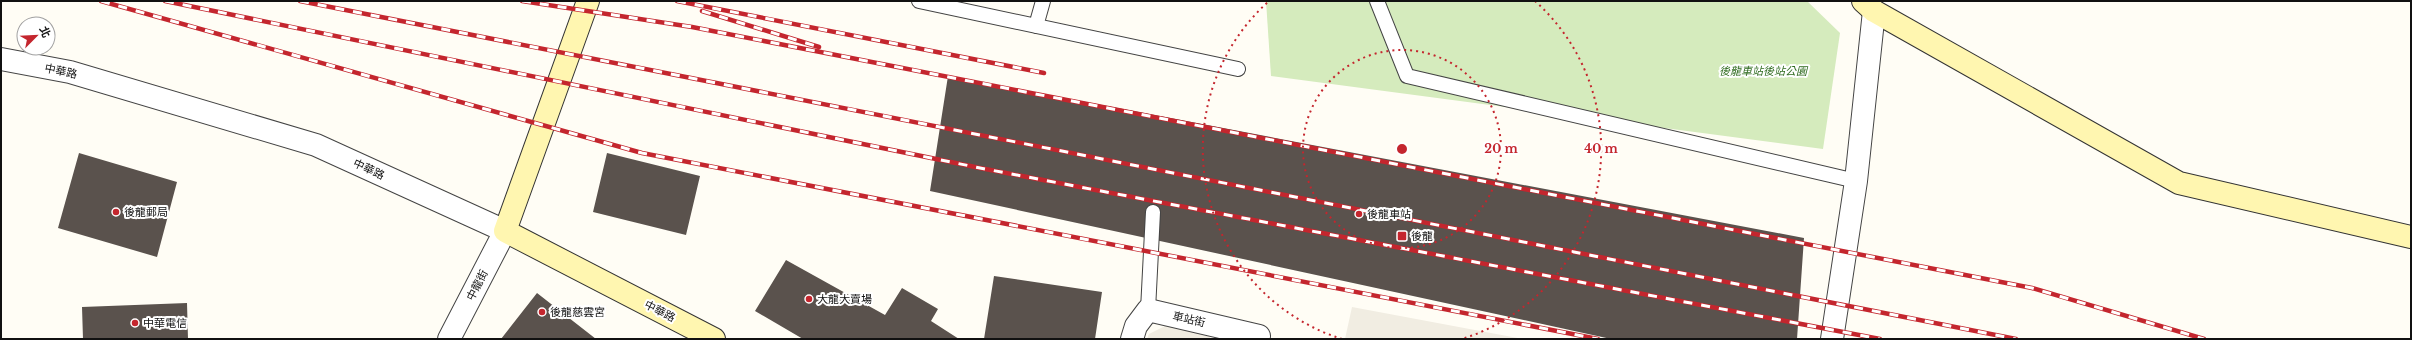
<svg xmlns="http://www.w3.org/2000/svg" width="2412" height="340" viewBox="0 0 2412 340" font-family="'Libre Baskerville','Noto Sans TC',serif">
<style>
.green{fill:#d5ebbd}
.plaza{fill:#f1ede2}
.building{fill:#5a524d}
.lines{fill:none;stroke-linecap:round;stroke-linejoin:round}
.lane-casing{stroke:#444;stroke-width:16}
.street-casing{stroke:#444;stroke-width:24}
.secondary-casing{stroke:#333;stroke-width:24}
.lane{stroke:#fff;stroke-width:14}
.street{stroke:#fff;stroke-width:22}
.secondary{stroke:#fff6b0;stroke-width:22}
.rail-casing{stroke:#c4262e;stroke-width:4.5}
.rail{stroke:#fff;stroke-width:3;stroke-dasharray:9;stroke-linecap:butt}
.ring{fill:none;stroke:#c4262e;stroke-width:2;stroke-dasharray:2 4}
.poi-dot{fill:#c4262e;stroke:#fff;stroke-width:1.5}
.labels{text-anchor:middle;stroke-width:4;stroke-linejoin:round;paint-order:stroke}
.street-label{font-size:11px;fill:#111;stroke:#fff}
.park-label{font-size:11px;font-style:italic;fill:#2f6b1f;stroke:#fff}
.poi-label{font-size:11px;fill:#111;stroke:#fff;text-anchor:start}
.centre{fill:#c4262e;stroke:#fff;stroke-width:2}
.ring-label{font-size:12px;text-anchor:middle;font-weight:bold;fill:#c4262e;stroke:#fff;stroke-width:4;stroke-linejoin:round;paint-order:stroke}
</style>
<rect width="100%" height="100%" fill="#fffdf5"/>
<!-- green -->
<path class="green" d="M 1266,1 L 1807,1 L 1840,33 L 1823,149 L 1271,76 Z"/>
<!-- plaza -->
<path class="plaza" d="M 1352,307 L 1523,339 L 1345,339 Z
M 1165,326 L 1206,334 L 1212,339 L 1147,339 L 1149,334 Z"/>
<!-- building -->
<path class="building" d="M 948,76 L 1804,238 L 1797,339 L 1611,339 L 930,191 Z
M 79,153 L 177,182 L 157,257 L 58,228 Z
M 607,153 L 700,176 L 686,235 L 593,212 Z
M 786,260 L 885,315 L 902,288 L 938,309 L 931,321 L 959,339 L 803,339 L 755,311 Z
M 994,276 L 1102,292 L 1095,339 L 984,339 Z
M 537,293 L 596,339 L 501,339 Z
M 187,303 L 188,339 L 83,339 L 82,307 Z"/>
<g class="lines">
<defs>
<path id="lane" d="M 919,1 L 1238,69
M 1377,1 L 1407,76 L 1856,181
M 1036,26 L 1043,1
M 1148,310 L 1153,212"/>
<path id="street" d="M 1,59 L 70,72 L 316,145 L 505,231 L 449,339
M 1132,339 L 1136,326 L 1148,310 L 1259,336 L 1258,339
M 1832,339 L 1856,181 L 1874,11"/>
<path id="secondary" d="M 588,1 L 505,231 L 714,339
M 1863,1 L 1874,11 L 2179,183 L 2411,237"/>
</defs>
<!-- lane casing -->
<use href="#lane" class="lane-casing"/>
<!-- street casing -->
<use href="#street" class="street-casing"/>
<!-- secondary casing -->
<use href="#secondary" class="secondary-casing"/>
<!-- lane -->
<use href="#lane" class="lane"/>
<!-- street -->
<use href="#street" class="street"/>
<!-- secondary -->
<use href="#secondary" class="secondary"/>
<defs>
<path id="rail" d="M 101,1 L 642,153 L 1598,339
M 165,1 L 980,168 L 1880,339
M 300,1 L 2016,339
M 522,1 L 692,27 L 2032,288 L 2204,339
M 677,1 L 1044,73
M 702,11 L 819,47"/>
</defs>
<!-- rail casing -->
<use href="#rail" class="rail-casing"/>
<!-- rail -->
<use href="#rail" class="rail"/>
</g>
<!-- distance rings -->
<g class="ring">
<circle cx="1402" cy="149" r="99"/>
<path d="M1342 339A199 199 0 0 1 1269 1M1535 1A199 199 0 0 1 1462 339"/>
</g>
<!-- markers -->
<g class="poi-dot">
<circle cx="116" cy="212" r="4"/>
<circle cx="1359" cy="214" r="4"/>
<rect x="1397" y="231" width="10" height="10" rx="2"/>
<circle cx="809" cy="299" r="4"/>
<circle cx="542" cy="312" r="4"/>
<circle cx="135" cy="323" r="4"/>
</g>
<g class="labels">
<!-- street labels -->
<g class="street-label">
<text transform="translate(61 71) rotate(12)" y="4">中華路</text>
<text transform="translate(369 169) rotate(25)" y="4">中華路</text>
<text transform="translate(477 285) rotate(-63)" y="4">中龍街</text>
<text transform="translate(660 311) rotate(27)" y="4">中華路</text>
<text transform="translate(1189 319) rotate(13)" y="4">車站街</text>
</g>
<!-- park labels -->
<g class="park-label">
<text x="1763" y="75">後龍車站後站公園</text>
</g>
<!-- poi labels -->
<g class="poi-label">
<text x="124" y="216">後龍郵局</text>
<text x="1367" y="218">後龍車站</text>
<text x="1411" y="240">後龍</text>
<text x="817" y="303">大龍大賣場</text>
<text x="550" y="316">後龍慈雲宮</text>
<text x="143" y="327">中華電信</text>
</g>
</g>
<circle cx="1402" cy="149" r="6" class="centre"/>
<g class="ring-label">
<text x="1501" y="153">20 m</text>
<text x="1601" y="153">40 m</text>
</g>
<!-- border -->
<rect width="2412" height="340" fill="none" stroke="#111111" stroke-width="4"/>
<!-- north arrow -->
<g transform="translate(36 36) rotate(66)"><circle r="19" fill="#ffffff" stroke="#a0a0a0"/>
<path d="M0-3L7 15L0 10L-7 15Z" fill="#c4262e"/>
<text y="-6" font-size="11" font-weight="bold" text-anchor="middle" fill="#111111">北</text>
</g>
</svg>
